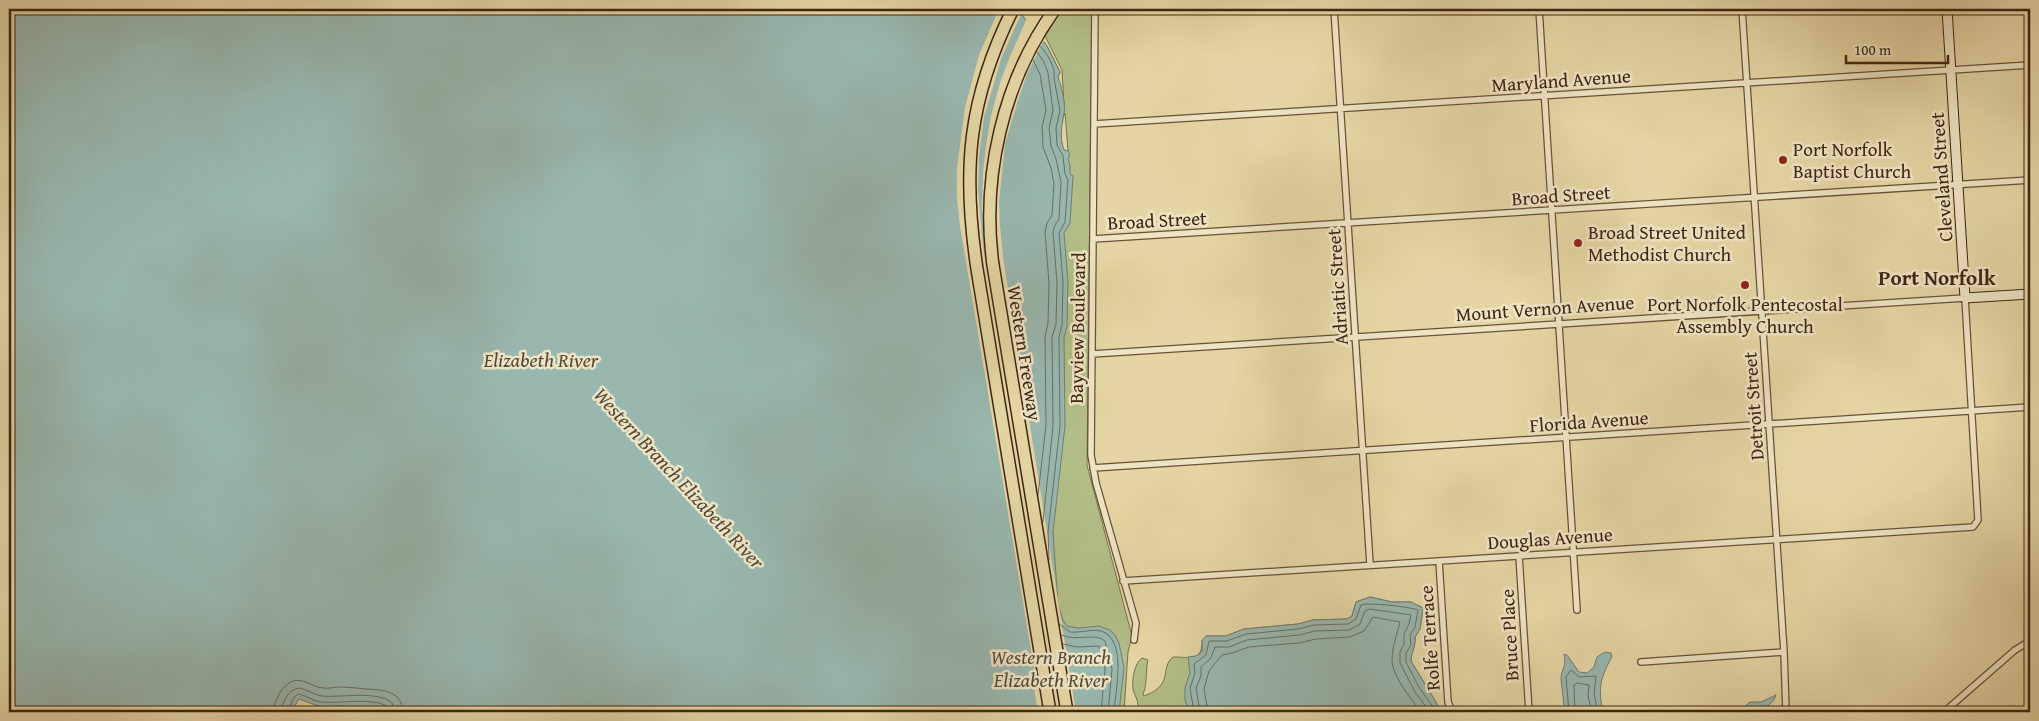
<svg xmlns="http://www.w3.org/2000/svg" width="2039" height="721" viewBox="0 0 2039 721" font-family="'Gentium Book Plus',serif">
<style>
.green{fill:#b2be87;stroke:#78724d;fill-rule:evenodd}
.water{fill:#98b7af;stroke:#747d71}
.pier{fill:#e4d6a4}
.lines{fill:none;stroke-linecap:round;stroke-linejoin:round}
.shore{stroke:#6b6e61;stroke-width:1}
.street-casing{stroke:#685137;stroke-width:8}
.secondary-casing{stroke:#3e2513;stroke-width:11}
.highway-casing{stroke:#3e2513;stroke-width:14}
.street{stroke:#ede4c4;stroke-width:5.5}
.secondary{stroke:#ede4c4;stroke-width:9}
.highway{stroke:#e4d6a4;stroke-width:11}
.poi-dot{fill:#8f2418;stroke:#ede4c4;stroke-width:2}
.labels{text-anchor:middle;stroke-width:5;stroke-linejoin:round;paint-order:stroke}
.street-label{font-size:19px;fill:#3e2513;stroke:#ede4c4}
.poi-label{font-size:19px;fill:#3e2513;stroke:#ede4c4;text-anchor:start}
.water-label{font-size:20px;font-style:italic;fill:#544a3a;stroke:#ede4c4}
.quarter-label{font-size:21px;font-weight:bold;fill:#3e2513;stroke:#ede4c4}
</style>
<rect width="100%" height="100%" fill="#e4d6a4"/>
<filter id="stains"><feTurbulence type="fractalNoise" baseFrequency=".004" numOctaves="4"/><feColorMatrix values="0 0 0 0 .2 0 0 0 0 .09 0 0 0 0 .02 0 0 0 .5 -.17"/></filter>
<radialGradient id="worn" r=".72"><stop offset=".6" stop-color="#630" stop-opacity="0"/><stop offset="1" stop-color="#630" stop-opacity=".3"/></radialGradient>
<!-- green -->
<path class="green" d="M 1017,9 L 1047,46 L 1060,72 L 1058,77 L 1064,105 L 1062,70 L 1045,36 L 1062,9 L 1092,9 L 1087,465 L 1132,636 L 1128,652 L 1124,712 L 1114,712 L 1061,675 ZM 1065,113 L 1068,150 L 1068,151 L 1064,150 C 1059,138 1060,123 1065,113 Z
M 1370,597 L 1392,602 L 1411,602 L 1423,608 L 1420,629 L 1415,637 C 1416,646 1411,652 1411,661 L 1442,712 L 1135,712 L 1138,705 C 1138,699 1134,695 1133,689 C 1132,679 1134,664 1142,658 L 1148,660 C 1145,672 1148,683 1143,694 L 1144,696 C 1175,685 1159,668 1173,657 C 1189,657 1203,662 1202,640 L 1206,636 L 1226,636 L 1244,629 L 1298,624 L 1313,620 L 1347,619 L 1352,616 L 1356,602 Z"/>
<!-- water -->
<path class="water" d="M 9,9 L 1017,9 L 1047,46 L 1060,72 L 1058,77 C 1061,85 1066,104 1064,113 C 1062,126 1059,137 1064,150 L 1068,151 L 1070,154 L 1068,159 L 1070,165 L 1070,174 L 1073,176 L 1070,223 L 1064,233 L 1068,282 L 1067,326 L 1064,337 L 1065,426 L 1053,532 L 1058,604 L 1063,620 L 1067,626 L 1078,628 L 1099,626 L 1110,630 L 1115,635 L 1119,643 L 1124,668 L 1119,712 L 385,712 L 379,708 L 340,706 L 321,707 L 299,699 L 291,712 L 9,712 Z
M 1370,597 L 1392,602 L 1411,602 L 1423,608 L 1420,629 L 1415,637 C 1416,646 1411,652 1411,661 L 1442,712 L 1189,712 L 1185,700 L 1185,688 L 1190,672 L 1188,657 L 1196,656 L 1202,652 L 1202,640 L 1206,636 L 1226,636 L 1244,629 L 1298,624 L 1313,620 L 1347,619 L 1352,616 L 1356,602 Z
M 1605,652 L 1611,653 L 1612,657 C 1600,678 1598,688 1603,712 L 1564,712 C 1564,701 1562,690 1561,679 C 1561,670 1567,666 1564,654 L 1567,655 L 1579,672 L 1587,673 L 1594,667 L 1597,657 Z
M 1776,695 L 1774,700 L 1762,712 L 1738,712 L 1750,702 L 1761,702 Z"/>
<!-- pier -->
<path class="pier" d="M 999,9 L 1020,9 L 1022,12 L 1001,59 L 984,117 L 979,157 L 978,190 L 983,247 L 989,280 L 984,247 L 982,208 L 983,173 L 986,145 L 991,116 L 1000,83 L 1008,61 L 1027,18 L 1044,40 L 1027,74 L 1017,103 L 1005,144 L 999,202 L 1000,225 L 1003,257 L 1076,712 L 1038,712 L 1032,675 L 1035,674 L 960,226 L 957,198 L 957,168 L 965,108 L 979,55 Z"/>
<g class="lines">
<!-- shore -->
<path class="shore" d="M 1040,46 C 1047,53 1056,68 1054,78 L 1060,111 L 1056,128 L 1057,145 L 1063,156 L 1065,174 L 1068,180 L 1065,222 L 1059,233 L 1063,282 L 1062,325 L 1059,337 L 1060,426 L 1048,532 L 1049,560
M 1037,52 L 1044,62 L 1048,73 L 1053,110 L 1049,128 L 1051,146 L 1056,159 L 1061,182 L 1059,219 L 1055,225 L 1053,232 L 1057,283 L 1056,324 L 1052,337 L 1053,426 L 1043,522
M 1033,60 L 1040,74 L 1046,110 L 1042,127 L 1043,147 L 1051,168 L 1054,184 L 1052,215 L 1047,223 L 1045,232 L 1049,283 L 1048,323 L 1045,337 L 1046,425 L 1038,495
M 1059,624 L 1070,632 C 1080,633 1092,629 1101,631 C 1128,639 1115,693 1114,712
M 1061,635 C 1076,642 1095,632 1105,641 L 1112,669 L 1108,712
M 1063,644 L 1077,647 L 1099,646 L 1105,669 L 1101,712
M 273,712 C 274,701 282,685 293,681 C 305,678 312,687 323,688 C 328,689 334,687 338,687 C 347,687 357,688 366,689 C 382,690 402,690 403,712
M 281,712 C 282,702 288,690 299,688 C 307,689 314,695 322,696 C 340,698 378,690 392,703 L 395,712
M 287,712 L 294,697 L 299,694 C 307,696 313,701 321,702 C 339,704 371,697 387,706 L 389,712
M 1194,712 L 1190,688 L 1195,673 L 1194,664 L 1206,655 L 1209,641 L 1227,641 L 1246,634 L 1298,629 L 1314,625 L 1348,624 L 1356,619 L 1361,605 C 1369,602 1410,607 1418,610 L 1415,627 L 1410,635 L 1411,645 L 1406,653 L 1406,662 L 1420,689 L 1437,712
M 1200,712 L 1196,688 L 1201,676 L 1201,667 L 1211,658 L 1215,647 L 1229,647 L 1247,640 L 1299,635 L 1315,631 L 1349,630 L 1360,624 L 1365,611 L 1370,609 L 1411,615 L 1409,624 L 1404,634 L 1404,644 L 1400,652 L 1400,663 L 1415,692 L 1430,712
M 1208,712 L 1204,689 L 1209,671 L 1222,655 L 1232,653 L 1249,647 L 1299,643 L 1316,639 L 1350,637 L 1364,631 L 1373,617 L 1400,622 C 1397,634 1392,648 1392,660 C 1392,676 1412,700 1421,712
M 1569,712 L 1566,677 L 1571,670 L 1579,677 L 1596,676 L 1594,694 L 1598,712
M 1575,712 L 1574,685 L 1577,683 L 1589,685 L 1588,696 L 1592,712"/>
<defs>
<path id="street" d="M 1095,9 L 1091,455 L 1096,483 L 1136,623 L 1134,640
M 1334,9 L 1370,564
M 1539,9 L 1577,610
M 1742,9 L 1784,652 L 1786,712
M 1094,124 L 2030,65
M 1093,239 L 2030,180
M 1092,354 L 1965,298 L 1978,520 L 1973,527 L 1123,581
M 1093,468 L 2030,407
M 1519,556 L 1529,712
M 1439,561 L 1448,702 L 1452,712
M 1641,662 L 1784,652
M 1944,712 L 2015,650 L 2030,641"/>
<path id="secondary" d="M 1947,9 L 1965,298 L 2030,294"/>
<path id="highway" d="M 1013,9 C 968,99 962,170 977,269 L 1050,712
M 1055,9 C 1003,81 981,177 993,265 L 1067,712"/>
</defs>
<!-- street casing -->
<use href="#street" class="street-casing"/>
<!-- secondary casing -->
<use href="#secondary" class="secondary-casing"/>
<!-- highway casing -->
<use href="#highway" class="highway-casing"/>
<!-- street -->
<use href="#street" class="street"/>
<!-- secondary -->
<use href="#secondary" class="secondary"/>
<!-- highway -->
<use href="#highway" class="highway"/>
</g>
<!-- markers -->
<g class="poi-dot">
<circle cx="1783" cy="160" r="5"/>
<circle cx="1578" cy="243" r="5"/>
<circle cx="1745" cy="285" r="5"/>
</g>
<g class="labels">
<!-- street labels -->
<g class="street-label">
<text transform="translate(1561 80) rotate(-4)" y="7">Maryland Avenue</text>
<text transform="translate(1941 177) rotate(-94)" y="7">Cleveland Street</text>
<text transform="translate(1561 195) rotate(-4)" y="7">Broad Street</text>
<text transform="translate(1157 220) rotate(-3)" y="7">Broad Street</text>
<text transform="translate(1337 287) rotate(-94)" y="7">Adriatic Street</text>
<text transform="translate(1545 308) rotate(-4)" y="7">Mount Vernon Avenue</text>
<text transform="translate(1077 328) rotate(-89)" y="7">Bayview Boulevard</text>
<text transform="translate(1025 353) rotate(81)" y="7">Western Freeway</text>
<text transform="translate(1753 406) rotate(-94)" y="7">Detroit Street</text>
<text transform="translate(1589 421) rotate(-4)" y="7">Florida Avenue</text>
<text transform="translate(1550 538) rotate(-4)" y="7">Douglas Avenue</text>
<text transform="translate(1509 635) rotate(-93)" y="7">Bruce Place</text>
<text transform="translate(1429 638) rotate(-94)" y="7">Rolfe Terrace</text>
</g>
<!-- poi labels -->
<g class="poi-label">
<text x="1793" y="156">Port Norfolk<tspan x="1793" dy="22">Baptist Church</tspan></text>
<text x="1588" y="239">Broad Street United<tspan x="1588" dy="22">Methodist Church</tspan></text>
<text x="1745" y="311" text-anchor="middle">Port Norfolk Pentecostal<tspan x="1745" dy="22">Assembly Church</tspan></text>
</g>
<!-- water labels -->
<g class="water-label">
<text x="541" y="367">Elizabeth River</text>
<text transform="translate(679 478) rotate(47)" y="7">Western Branch Elizabeth River</text>
<text x="1051" y="664">Western Branch<tspan x="1051" dy="23">Elizabeth River</tspan></text>
</g>
<!-- quarter labels -->
<g class="quarter-label">
<text x="1937" y="285">Port Norfolk</text>
</g>
</g>
<!-- margin -->
<rect width="2039" height="721" fill="none" stroke="#e4d6a4" stroke-width="30"/>
<rect x="10" y="10" width="2019" height="701" fill="none" stroke="#3e2513" stroke-width="2.5"/>
<rect x="15" y="15" width="2009" height="691" fill="none" stroke="#3e2513"/>
<!-- scale -->
<path d="M1846 55v8h102v-8" fill="none" stroke="#3e2513" stroke-width="2.5"/>
<text x="1854" y="55" font-size="15" fill="#3e2513" stroke="#ede4c4" stroke-width="4" paint-order="stroke">100 m</text>
<rect width="100%" height="100%" filter="url(#stains)"/>
<rect width="100%" height="100%" fill="url(#worn)"/>
</svg>
